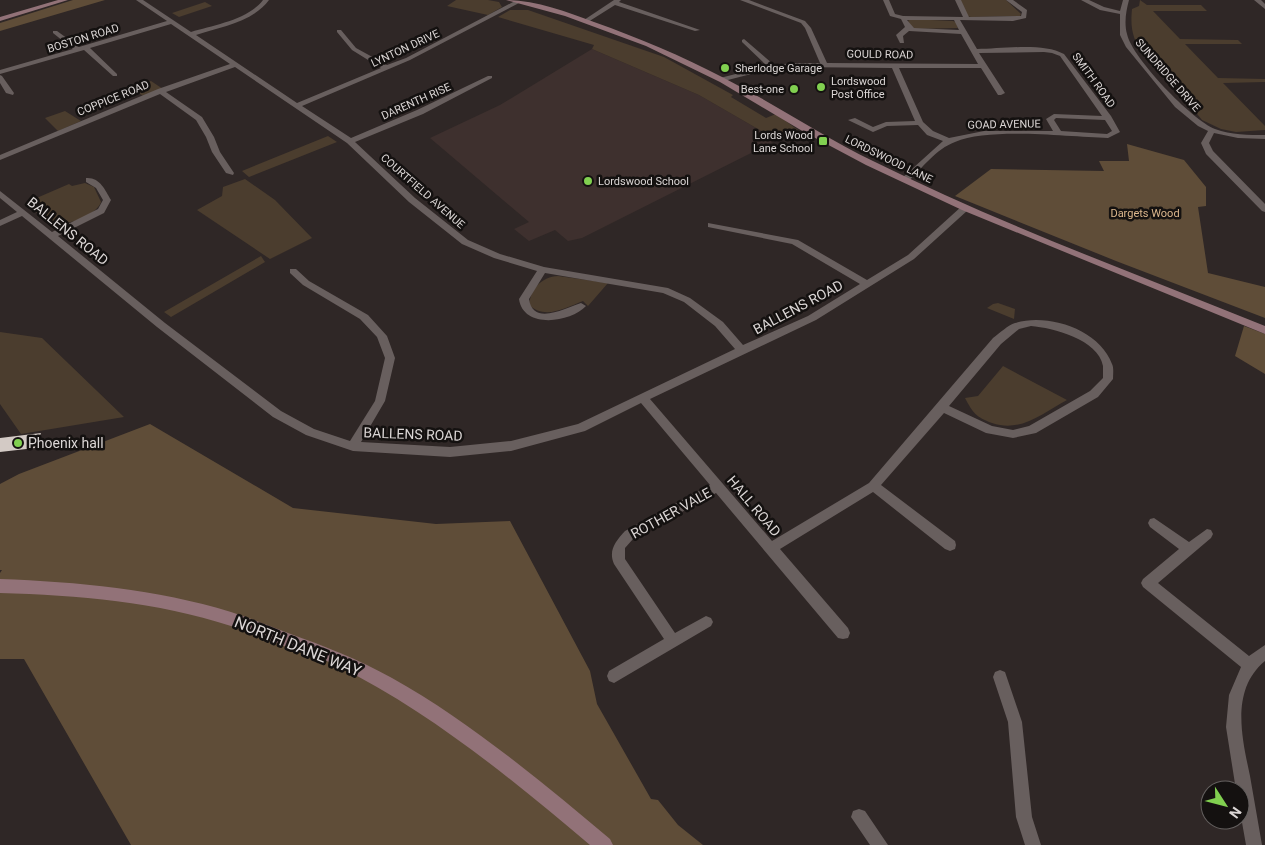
<svg xmlns="http://www.w3.org/2000/svg" width="1265" height="845" viewBox="0 0 1265 845" font-family="Roboto,sans-serif">
<style>
.built{fill:#3e302e}
.green{fill:#4b3d2e}
.forest{fill:#5f4d38}
.building{fill:#d3cac5}
.lines{fill:none;stroke-linecap:round;stroke-linejoin:round}
.street{fill:#685f5e;fill-rule:evenodd}
.secondary{fill:#927278;fill-rule:evenodd}
.poi-dot{fill:#81d050;stroke:#141110;stroke-width:2}
.labels{text-anchor:middle;stroke-width:5;stroke-linejoin:round;paint-order:stroke}
.far-street-label{font-size:11px;fill:#dbd6d5;stroke:#141110}
.far-poi-label{font-size:11px;fill:#dbd6d5;stroke:#141110;text-anchor:start}
.far-park-label{font-size:11px;fill:#dcb78d;stroke:#141110}
.street-label{font-size:14px;fill:#dbd6d5;stroke:#141110}
.poi-label{font-size:14px;fill:#dbd6d5;stroke:#141110;text-anchor:start}
.near-street-label{font-size:16px;fill:#dbd6d5;stroke:#141110}
</style>
<rect width="100%" height="100%" fill="#2f2726"/>
<!-- built -->
<path class="built" d="M 592,49 L 699,95 L 777,140 L 582,238 L 568,241 L 555,230 L 529,241 L 514,229 L 529,222 L 430,138 L 500,105 Z"/>
<!-- green -->
<path class="green" d="M 456,0 L 488,0 L 499,2 L 502,7 L 488,15 L 447,6 Z
M 961,0 L 1006,0 L 1021,14 L 1020,16 L 971,17 L 967,16 L 959,3 Z
M 1140,0 L 1147,5 L 1201,5 L 1207,11 L 1153,11 L 1180,39 L 1238,40 L 1242,44 L 1185,44 L 1218,78 L 1265,79 L 1265,82 L 1223,83 L 1265,126 L 1265,130 L 1236,132 L 1221,129 L 1202,120 L 1151,57 L 1143,56 C 1133,38 1130,30 1132,9 L 1139,6 Z
M 205,2 L 212,6 L 179,17 L 172,13 Z
M 510,10 L 528,10 L 664,57 L 733,95 L 731,97 L 766,118 L 776,114 L 798,130 L 777,140 L 699,95 L 592,49 L 594,45 L 498,17 Z
M 910,19 L 953,21 L 956,22 L 958,28 L 912,29 L 908,21 Z
M 151,81 L 163,89 L 143,96 L 131,88 Z
M 65,111 L 81,121 L 58,131 L 45,118 Z
M 328,136 L 337,142 L 249,177 L 242,171 Z
M 245,179 L 275,200 L 312,238 L 270,259 L 197,210 L 222,196 L 223,187 Z
M 85,183 L 94,187 L 101,202 C 96,216 64,228 50,222 C 42,219 33,208 25,203 L 69,184 L 72,186 Z
M 261,256 L 265,262 L 171,317 L 164,312 Z
M 558,276 L 608,283 L 588,306 L 583,301 C 565,308 545,320 529,305 C 531,288 542,277 558,276 Z
M 998,303 L 1015,309 L 1014,319 L 987,308 L 993,304 Z
M 0,332 L 42,338 L 124,417 L 21,434 L 0,404 Z
M 1003,366 L 1067,400 C 1043,413 1021,433 992,423 C 976,417 973,413 965,398 L 978,396 Z"/>
<!-- forest -->
<path class="forest" d="M 73,0 L 105,0 L 0,31 L 0,23 Z
M 1127,144 L 1184,160 L 1206,187 L 1206,206 L 1198,207 L 1208,273 L 1265,287 L 1265,318 L 1116,261 L 955,196 L 991,169 L 1104,171 L 1099,161 L 1129,161 Z
M 1244,326 L 1265,334 L 1265,374 L 1235,356 Z
M 150,424 L 293,508 L 436,524 L 510,521 L 590,671 L 597,704 L 651,799 L 658,800 L 678,825 L 703,845 L 131,845 L 24,659 L 0,659 L 0,573 L 2,570 L 0,570 L 0,484 L 19,474 Z"/>
<!-- building -->
<path class="building" d="M 41,433 L 35,448 L 0,452 L 0,438 Z"/>
<g class="lines">
<!-- street -->
<path class="street" d="M 136,0 L 143,0 L 191,32 C 214,25 248,20 263,0 L 269,0 C 253,22 220,27 196,35 L 297,103 L 381,68 L 352,50 L 337,32 L 337,30 L 341,30 L 356,48 L 387,65 L 406,58 L 515,1 L 519,1 L 519,3 L 410,60 L 302,106 L 351,138 L 417,110 L 488,76 L 492,76 L 492,78 L 423,114 L 355,142 L 415,198 L 468,240 L 500,254 L 544,267 L 668,288 L 690,298 L 723,322 L 743,345 L 808,316 L 860,284 L 792,244 L 708,227 L 708,223 L 798,240 L 867,280 L 908,255 L 962,206 L 968,206 L 968,210 L 914,259 L 816,320 L 650,399 L 772,541 L 869,483 L 993,338 C 1000,333 1008,325 1015,323 C 1048,313 1099,329 1112,364 C 1114,368 1113,374 1113,379 L 1098,397 L 1036,433 L 1013,438 L 986,433 L 944,413 L 881,485 L 955,541 L 956,545 L 955,549 L 950,551 L 945,549 L 873,492 L 780,549 L 848,628 L 850,633 L 848,638 L 843,639 L 838,638 L 716,493 L 633,539 L 625,548 L 625,559 L 675,633 L 706,616 L 711,618 L 713,622 L 711,626 L 614,683 L 609,681 L 607,676 L 609,671 L 664,639 L 614,564 C 608,550 616,541 625,531 L 710,485 L 641,403 L 585,431 L 511,451 L 450,457 L 353,451 L 306,435 L 273,417 L 157,327 L 22,216 L 0,226 L 0,220 L 17,212 L 0,198 L 0,191 L 52,232 L 98,209 L 103,200 L 96,188 L 86,182 L 86,178 C 100,177 105,190 111,200 L 104,213 L 58,236 L 165,323 L 281,411 L 314,429 L 350,441 L 375,401 L 385,358 L 377,337 L 360,319 L 303,285 L 290,273 L 290,269 L 296,269 L 309,281 L 368,315 L 387,336 L 395,358 L 385,401 L 361,442 L 450,447 L 511,441 L 578,424 L 735,349 L 715,326 L 684,302 L 663,293 L 545,273 L 529,299 C 533,327 567,307 581,303 L 586,306 C 570,323 523,329 519,299 L 537,271 L 494,258 L 462,244 L 409,202 L 347,143 L 235,67 L 166,92 L 202,117 L 214,137 L 220,152 L 234,173 L 233,175 L 226,173 L 212,152 L 206,137 L 196,120 L 160,94 L 0,160 L 0,155 L 158,89 L 230,64 L 171,24 L 90,48 L 117,74 L 117,76 L 113,76 L 84,50 L 0,74 L 0,70 L 73,49 L 53,33 L 53,31 L 57,31 L 79,47 L 167,21 ZM 1031,326 C 1053,328 1098,339 1103,366 C 1103,370 1103,374 1103,378 L 1090,391 L 1029,426 L 1013,430 L 992,426 L 949,406 L 1001,344 L 1019,329 Z
M 614,0 L 621,0 L 619,2 L 700,30 L 695,31 L 615,5 L 588,22 L 584,22 L 584,20 Z
M 740,0 L 749,0 L 805,21 L 811,28 L 827,63 L 978,64 L 961,34 L 909,31 L 903,36 L 904,43 L 900,43 L 896,35 L 905,27 L 901,19 L 890,16 L 883,0 L 889,0 L 895,14 L 903,16 L 963,17 L 955,0 L 961,0 L 969,17 L 1021,16 L 1022,12 L 1006,0 L 1013,0 L 1027,10 L 1026,18 L 1013,21 L 960,20 L 977,49 C 1002,49 1042,42 1064,54 L 1111,116 L 1120,132 L 1108,138 C 1068,137 990,127 955,142 C 936,149 922,168 908,182 L 902,182 L 902,178 L 943,141 L 927,135 L 918,125 L 887,126 L 873,132 L 848,120 L 855,118 L 873,127 L 886,122 L 915,121 L 892,68 L 794,67 L 763,71 L 720,82 L 720,78 L 767,66 L 742,42 L 742,40 L 744,39 L 774,65 L 794,63 L 820,63 L 805,28 L 801,23 ZM 907,20 L 954,20 L 959,30 L 914,28 ZM 1044,52 L 1052,53 L 1060,56 L 1102,116 L 1054,114 L 1046,119 L 1053,131 L 984,131 L 949,138 L 933,131 L 923,122 L 899,68 L 981,68 L 998,95 L 1001,95 L 1005,93 L 979,53 ZM 1056,118 L 1105,120 L 1112,131 L 1107,134 L 1061,131 L 1054,120 Z
M 1081,0 L 1089,0 L 1104,7 L 1120,11 L 1123,0 L 1129,0 C 1126,11 1124,23 1127,34 C 1132,58 1192,120 1215,129 C 1231,135 1249,135 1265,135 L 1265,139 L 1238,138 L 1214,133 L 1209,143 L 1213,151 L 1265,204 L 1265,212 L 1262,211 L 1206,154 L 1201,143 L 1208,131 L 1198,126 L 1175,107 L 1126,47 L 1120,35 L 1120,14 L 1100,10 Z
M 1254,0 L 1261,0 L 1265,4 L 1265,9 Z
M 0,75 L 2,76 L 14,93 L 13,95 L 6,93 L 0,83 Z
M 1154,518 L 1189,542 L 1207,529 L 1211,530 L 1213,534 L 1211,538 L 1158,583 L 1249,656 L 1265,645 L 1265,661 C 1230,690 1242,738 1250,776 C 1254,799 1258,822 1262,845 L 1246,845 L 1240,811 L 1240,790 L 1236,790 L 1226,727 L 1229,695 L 1241,667 L 1143,587 L 1141,583 L 1143,579 L 1179,549 L 1150,527 L 1148,523 L 1150,519 Z
M 1000,670 L 1005,672 L 1022,722 L 1032,817 L 1041,845 L 1025,845 L 1016,817 L 1008,722 L 993,677 L 995,672 Z
M 859,809 L 865,811 L 888,845 L 870,845 L 851,817 L 853,811 Z"/>
<!-- secondary -->
<path class="secondary" d="M 58,0 L 68,0 L 0,21 L 0,17 Z
M 506,0 C 535,0 567,12 594,22 C 639,38 682,56 724,78 C 775,104 822,136 873,161 C 1000,224 1134,273 1265,326 L 1265,334 L 962,210 L 866,165 L 804,132 L 720,82 L 646,46 L 565,16 Z
M 0,579 C 78,582 156,589 231,612 C 250,618 269,626 288,633 C 324,646 358,659 392,678 C 469,721 542,782 610,839 L 613,845 L 590,845 C 512,779 430,712 338,666 C 320,657 300,652 281,645 C 265,638 248,631 231,626 C 157,602 78,595 0,593 Z"/>
</g>
<!-- markers -->
<g class="poi-dot">
<circle cx="725" cy="68" r="5"/>
<circle cx="821" cy="87" r="5"/>
<circle cx="794" cy="89" r="5"/>
<rect x="818" y="136" width="10" height="10" rx="2.5"/>
<circle cx="588" cy="181" r="5"/>
<circle cx="18" cy="443" r="5"/>
</g>
<g class="labels">
<!-- far-street labels -->
<g class="far-street-label">
<text transform="translate(83 38) rotate(-17)" y="4">BOSTON ROAD</text>
<text transform="translate(405 48) rotate(-25)" y="4">LYNTON DRIVE</text>
<text transform="translate(880 54) rotate(1)" y="4">GOULD ROAD</text>
<text transform="translate(1168 75) rotate(49)" y="4">SUNDRIDGE DRIVE</text>
<text transform="translate(1094 80) rotate(54)" y="4">SMITH ROAD</text>
<text transform="translate(113 98) rotate(-22)" y="4">COPPICE ROAD</text>
<text transform="translate(416 101) rotate(-24)" y="4">DARENTH RISE</text>
<text transform="translate(1004 124) rotate(-1)" y="4">GOAD AVENUE</text>
<text transform="translate(889 159) rotate(26)" y="4">LORDSWOOD LANE</text>
<text transform="translate(423 191) rotate(41)" y="4">COURTFIELD AVENUE</text>
</g>
<!-- far-poi labels -->
<g class="far-poi-label">
<text x="735" y="72">Sherlodge Garage</text>
<text x="831" y="85">Lordswood<tspan x="831" dy="13">Post Office</tspan></text>
<text x="784" y="93" text-anchor="end">Best-one</text>
<text x="813" y="139" text-anchor="end">Lords Wood<tspan x="813" dy="13">Lane School</tspan></text>
<text x="598" y="185">Lordswood School</text>
</g>
<!-- far-park labels -->
<g class="far-park-label">
<text x="1145" y="217">Dargets Wood</text>
</g>
<!-- street labels -->
<g class="street-label">
<text transform="translate(68 231) rotate(39)" y="5">BALLENS ROAD</text>
<text transform="translate(798 307) rotate(-28)" y="5">BALLENS ROAD</text>
<text transform="translate(413 434) rotate(2)" y="5">BALLENS ROAD</text>
<text transform="translate(754 506) rotate(50)" y="5">HALL ROAD</text>
<text transform="translate(671 513) rotate(-29)" y="5">ROTHER VALE</text>
</g>
<!-- poi labels -->
<g class="poi-label">
<text x="28" y="448">Phoenix hall</text>
</g>
<!-- near-street labels -->
<g class="near-street-label">
<text transform="translate(298 646) rotate(22)" y="6">NORTH DANE WAY</text>
</g>
</g>
<!-- north arrow -->
<g transform="translate(1225 805) rotate(126)"><circle r="24" fill="#141110" stroke="#64605f"/>
<path d="M0-4L9 19L0 12L-9 19Z" fill="#81d050"/>
<text y="-8" font-size="14" font-weight="bold" text-anchor="middle" fill="#dbd6d5">N</text>
</g>
</svg>
